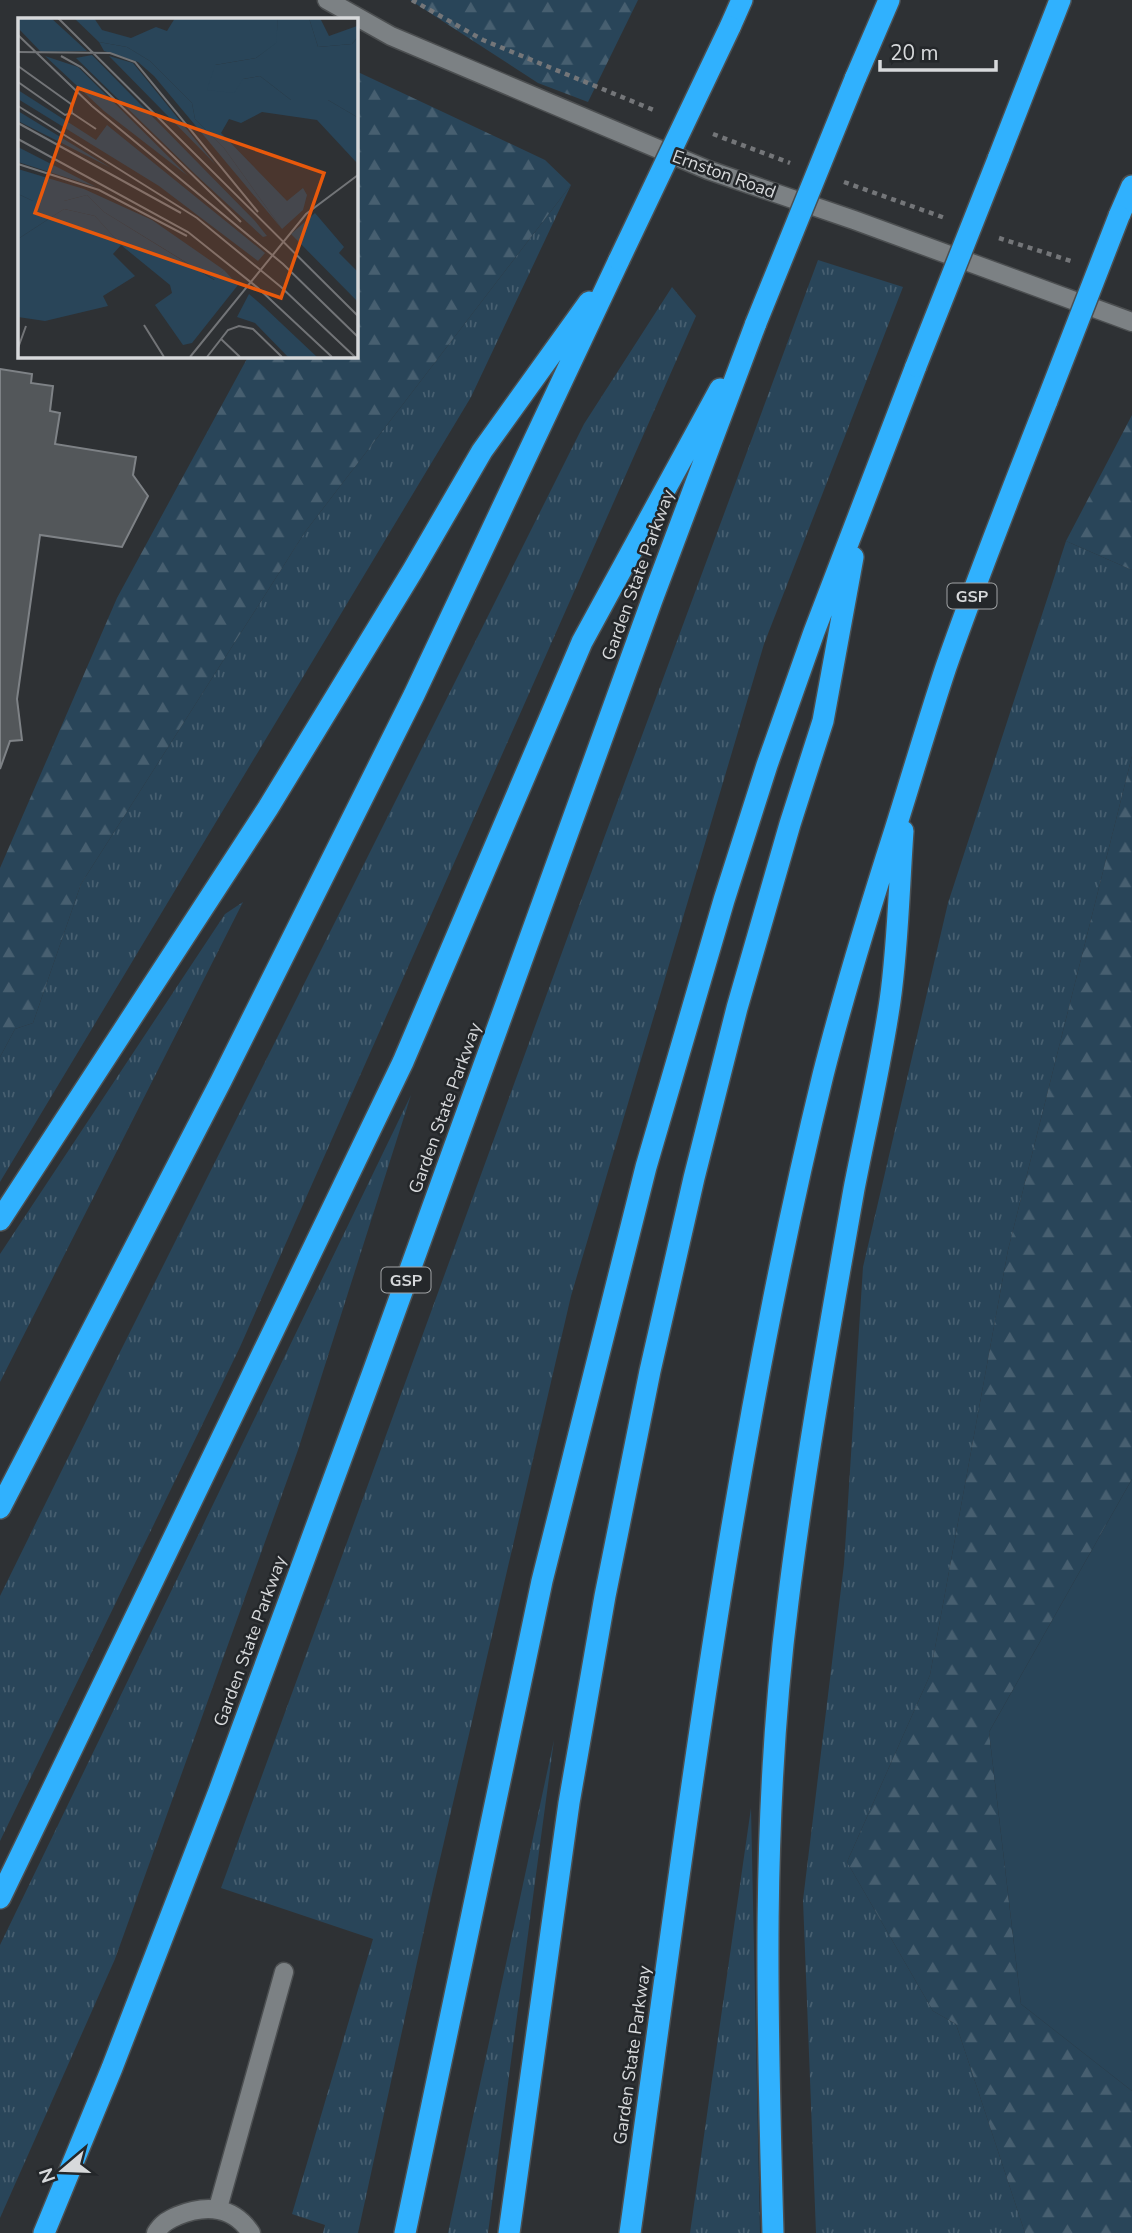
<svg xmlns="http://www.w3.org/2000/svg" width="1132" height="2233" viewBox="0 0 1132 2233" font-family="'Nunito Sans',sans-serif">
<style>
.grass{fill:url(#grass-tufts)}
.forest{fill:url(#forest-firs)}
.park{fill:#294559}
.building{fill:#53575a;stroke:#7e8286;stroke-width:2}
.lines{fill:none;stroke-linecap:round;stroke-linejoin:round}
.minor-casing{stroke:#4c4f51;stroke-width:21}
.highway-casing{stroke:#4c4f51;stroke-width:24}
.path{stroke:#747679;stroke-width:4.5;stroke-dasharray:5 5;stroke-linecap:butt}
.minor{stroke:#7c8184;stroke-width:18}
.highway{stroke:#30b1fe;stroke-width:21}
.highway-bridge-casing{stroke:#4c4f51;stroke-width:24;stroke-linecap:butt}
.highway-bridge{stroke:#30b1fe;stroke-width:21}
.labels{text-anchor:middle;stroke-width:5;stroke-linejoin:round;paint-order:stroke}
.shield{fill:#24272a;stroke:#a1a4a6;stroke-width:2}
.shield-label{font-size:16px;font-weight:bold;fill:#d7d9db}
.street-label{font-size:18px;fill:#d7d9db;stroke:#24272a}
.inset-road{fill:none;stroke:#727477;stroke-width:2}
.view{fill:#e8590c;fill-opacity:0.15;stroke:#e8590c;stroke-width:3.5}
.inset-edge{fill:none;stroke:#d7d9db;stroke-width:3.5}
</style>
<defs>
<pattern id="grass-tufts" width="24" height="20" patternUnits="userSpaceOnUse" patternTransform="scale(1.75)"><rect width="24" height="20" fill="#294559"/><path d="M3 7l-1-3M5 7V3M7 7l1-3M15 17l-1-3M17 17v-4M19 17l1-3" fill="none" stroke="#475f70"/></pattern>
<pattern id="forest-firs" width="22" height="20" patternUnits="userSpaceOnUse" patternTransform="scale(1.75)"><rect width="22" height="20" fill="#294559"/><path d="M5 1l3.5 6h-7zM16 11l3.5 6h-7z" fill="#475f70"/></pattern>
</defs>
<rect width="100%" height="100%" fill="#2e3134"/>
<!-- grass -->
<path class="grass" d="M 571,185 L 471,397 L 0,1182 L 0,1057 L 15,1029 L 33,1023 L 81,884 L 305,532 Z
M 818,260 L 903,287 L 764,644 L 571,1296 L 433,1889 L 358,2233 L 323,2233 L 325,2225 L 292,2214 L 373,1939 L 221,1888 L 580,903 Z
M 672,287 L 696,316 L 240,1347 L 0,1841 L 0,1596 L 119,1354 L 584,424 Z
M 1066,541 L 1132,570 L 1132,756 L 1008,1250 L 930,1675 L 847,1862 L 933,2011 L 956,2024 L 1025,2233 L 816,2233 L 803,1900 L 844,1564 L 863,1267 L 948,903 Z
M 243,902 L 0,1382 L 0,1254 L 225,914 Z
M 411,1095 L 298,1450 L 115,1959 L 0,2218 L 0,1945 Z
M 554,1740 L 488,2233 L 448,2233 Z
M 751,1808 L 760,2233 L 690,2233 Z"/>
<!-- forest -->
<path class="forest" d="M 410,0 L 638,0 L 588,102 L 538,83 Z
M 355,73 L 360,73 L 545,160 L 571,185 L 305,532 L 81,884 L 33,1023 L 15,1029 L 0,1057 L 0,868 L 117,598 L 249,355 L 355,355 Z
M 1132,415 L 1132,570 L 1066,541 Z
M 1132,756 L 1132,1479 L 989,1732 L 1021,2004 L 1132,2091 L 1132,2233 L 1025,2233 L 956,2024 L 933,2011 L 847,1862 L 930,1675 L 1008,1250 Z"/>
<!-- park -->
<path class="park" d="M 1132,1479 L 1132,2091 L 1021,2004 L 989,1732 Z"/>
<!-- building -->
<path class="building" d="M 0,369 L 32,374 L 31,383 L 53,386 L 50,411 L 60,413 L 55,444 L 136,457 L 133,475 L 148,496 L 122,547 L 40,535 L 17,699 L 22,740 L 10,741 L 0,769 Z"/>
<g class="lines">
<defs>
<path id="minor" d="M 327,0 L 391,36 L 708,170 L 854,220 L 1132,322
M 218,2208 L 284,1972
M 156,2233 C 162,2223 167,2221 177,2216 C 206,2204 233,2206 251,2233"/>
<path id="highway" d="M 730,27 L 742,0
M 855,79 L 889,0
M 998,159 L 1060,0
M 1119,216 L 1132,186
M 0,1220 L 268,808 L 413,570 L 482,451 L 589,302
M 0,1508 L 221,1081 L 414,695 L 619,260
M 0,1898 L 403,1062 L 582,642 L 720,389
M 44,2233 L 112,2068 L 219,1791 L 373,1372 L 652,600 L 756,323
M 405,2233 L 542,1581 L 646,1167 L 724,900 L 767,765 L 814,632 L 916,366
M 509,2233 L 569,1803 L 605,1596 L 650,1371 L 694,1178 L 737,1008 L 790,824 L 823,721 L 853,557
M 630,2233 C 684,1846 730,1455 823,1075 C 844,992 869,911 895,830 C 912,776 928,721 946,667 C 977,578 1012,490 1047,401
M 773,2233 C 767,2022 761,1812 788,1602 C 805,1464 830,1326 854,1189 C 866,1127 881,1064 890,1001 C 898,945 899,887 903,831"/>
</defs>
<!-- minor casing -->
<use href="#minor" class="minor-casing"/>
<!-- highway casing -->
<use href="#highway" class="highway-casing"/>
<!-- path -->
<path class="path" d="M 412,0 L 483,40 L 656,111
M 713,134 L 790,163
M 844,182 L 945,218
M 999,238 L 1071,261"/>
<!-- minor -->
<use href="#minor" class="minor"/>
<!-- highway -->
<use href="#highway" class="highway"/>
<defs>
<path id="highway-bridge" d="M 619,260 L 730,27
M 756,323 L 855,79
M 916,366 L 998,159
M 1047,401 L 1119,216"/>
</defs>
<!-- highway-bridge casing -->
<use href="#highway-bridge" class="highway-bridge-casing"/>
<!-- highway-bridge -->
<use href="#highway-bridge" class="highway-bridge"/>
</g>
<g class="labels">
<!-- shield labels -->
<g class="shield">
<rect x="947.5" y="583.5" width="49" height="25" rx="5"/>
<rect x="381.5" y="1267.5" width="49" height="25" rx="5"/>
</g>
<g class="shield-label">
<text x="972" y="602">GSP</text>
<text x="406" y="1286">GSP</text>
</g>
<!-- street labels -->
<g class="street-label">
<text transform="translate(724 174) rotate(20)" y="6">Ernston Road</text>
<text transform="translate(638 575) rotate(-70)" y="6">Garden State Parkway</text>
<text transform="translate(445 1108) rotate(-70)" y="6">Garden State Parkway</text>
<text transform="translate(250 1641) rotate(-70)" y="6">Garden State Parkway</text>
<text transform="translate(632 2055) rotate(-82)" y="6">Garden State Parkway</text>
</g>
</g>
<!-- overview -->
<g transform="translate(18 18)">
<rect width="340" height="340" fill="#2e3134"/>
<path d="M 0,0 L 33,0 L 69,33 L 23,34 L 0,10 ZM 81,24 L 109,29 L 132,43 L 174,85 L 177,101 L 206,130 L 264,211 L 136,58 L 120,44 L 86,33 ZM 74,37 L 237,203 L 249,218 L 245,219 L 178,157 L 58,40 ZM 27,38 L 60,49 L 170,158 L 86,93 ZM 91,38 L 115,45 L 198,147 ZM 0,72 L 78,122 L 89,107 L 247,235 L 240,243 L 141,168 L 0,81 ZM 0,93 L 93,150 L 0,103 ZM 0,129 L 78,169 L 0,144 ZM 0,151 L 66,171 L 134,202 L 206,252 L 197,262 L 86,194 L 69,177 L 46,183 L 15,183 L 0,176 Z" fill="#294559"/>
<path d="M 56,0 L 76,0 L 84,12 L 113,20 L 138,9 L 149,13 L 157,0 L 260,0 L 259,25 L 238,40 L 197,47 L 225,61 L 242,58 L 273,82 L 310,82 L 339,99 L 339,145 L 299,102 L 244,94 L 223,105 L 211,101 L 203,115 L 269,183 L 285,170 L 289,177 L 285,192 L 264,211 L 206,130 L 177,101 L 174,85 L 132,43 L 109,29 L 81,24 ZM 291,0 L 302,0 L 311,18 L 339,8 L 339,20 L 334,26 L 300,29 ZM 0,176 L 15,183 L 46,183 L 69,177 L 86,194 L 196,262 L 206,252 L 220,267 L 174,325 L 165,327 L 137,287 L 154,275 L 152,267 L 103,227 L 77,198 L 46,191 L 0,221 ZM 297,195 L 326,229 L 321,235 L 339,253 L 339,283 L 273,216 ZM 231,276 L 246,289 L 299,339 L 270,339 L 237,305 L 219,299 Z" fill="#294559"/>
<path d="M 260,0 L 291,0 L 300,29 L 334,26 L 339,20 L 339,99 L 310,82 L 273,82 L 242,58 L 225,61 L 216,75 L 189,72 L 197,47 L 238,40 L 258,25 Z" fill="#294559"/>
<path d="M 46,191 L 77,198 L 103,227 L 95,236 L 117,258 L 85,278 L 90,288 L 27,303 L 0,299 L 0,221 Z" fill="#294559"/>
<path class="inset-road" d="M 40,0 L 340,298M 0,17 L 74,88 L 265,246 L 340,319M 0,34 L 92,35 L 117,44 L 240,194M 43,38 L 63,49 L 223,204M 0,48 L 53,86 L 54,95 L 47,97 L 0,64M 0,88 L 179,200 L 263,269 L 337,339M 54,95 L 78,111M 0,105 L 163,195M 0,121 L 170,214 L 240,270 L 314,339M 0,146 L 81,172 L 169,218M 126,307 L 146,339M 203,321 L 222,339M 0,330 L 8,308M 172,339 L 288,196 L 340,157M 189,339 L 210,312 L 221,308 L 235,311 L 264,339"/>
<path class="view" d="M 60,70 L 306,155 L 263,280 L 17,195 Z"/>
<rect width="340" height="340" class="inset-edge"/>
</g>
<!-- north arrow -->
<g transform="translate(63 2170) rotate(251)" stroke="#24272a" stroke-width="5" paint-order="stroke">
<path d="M0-5L12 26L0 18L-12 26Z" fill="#d7d9db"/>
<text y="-10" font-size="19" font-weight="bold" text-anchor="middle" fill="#d7d9db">N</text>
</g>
<!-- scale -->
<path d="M880 60v10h116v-10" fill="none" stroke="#d7d9db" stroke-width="3.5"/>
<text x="890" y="60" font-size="21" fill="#d7d9db" stroke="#24272a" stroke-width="5" paint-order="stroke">20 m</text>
</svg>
